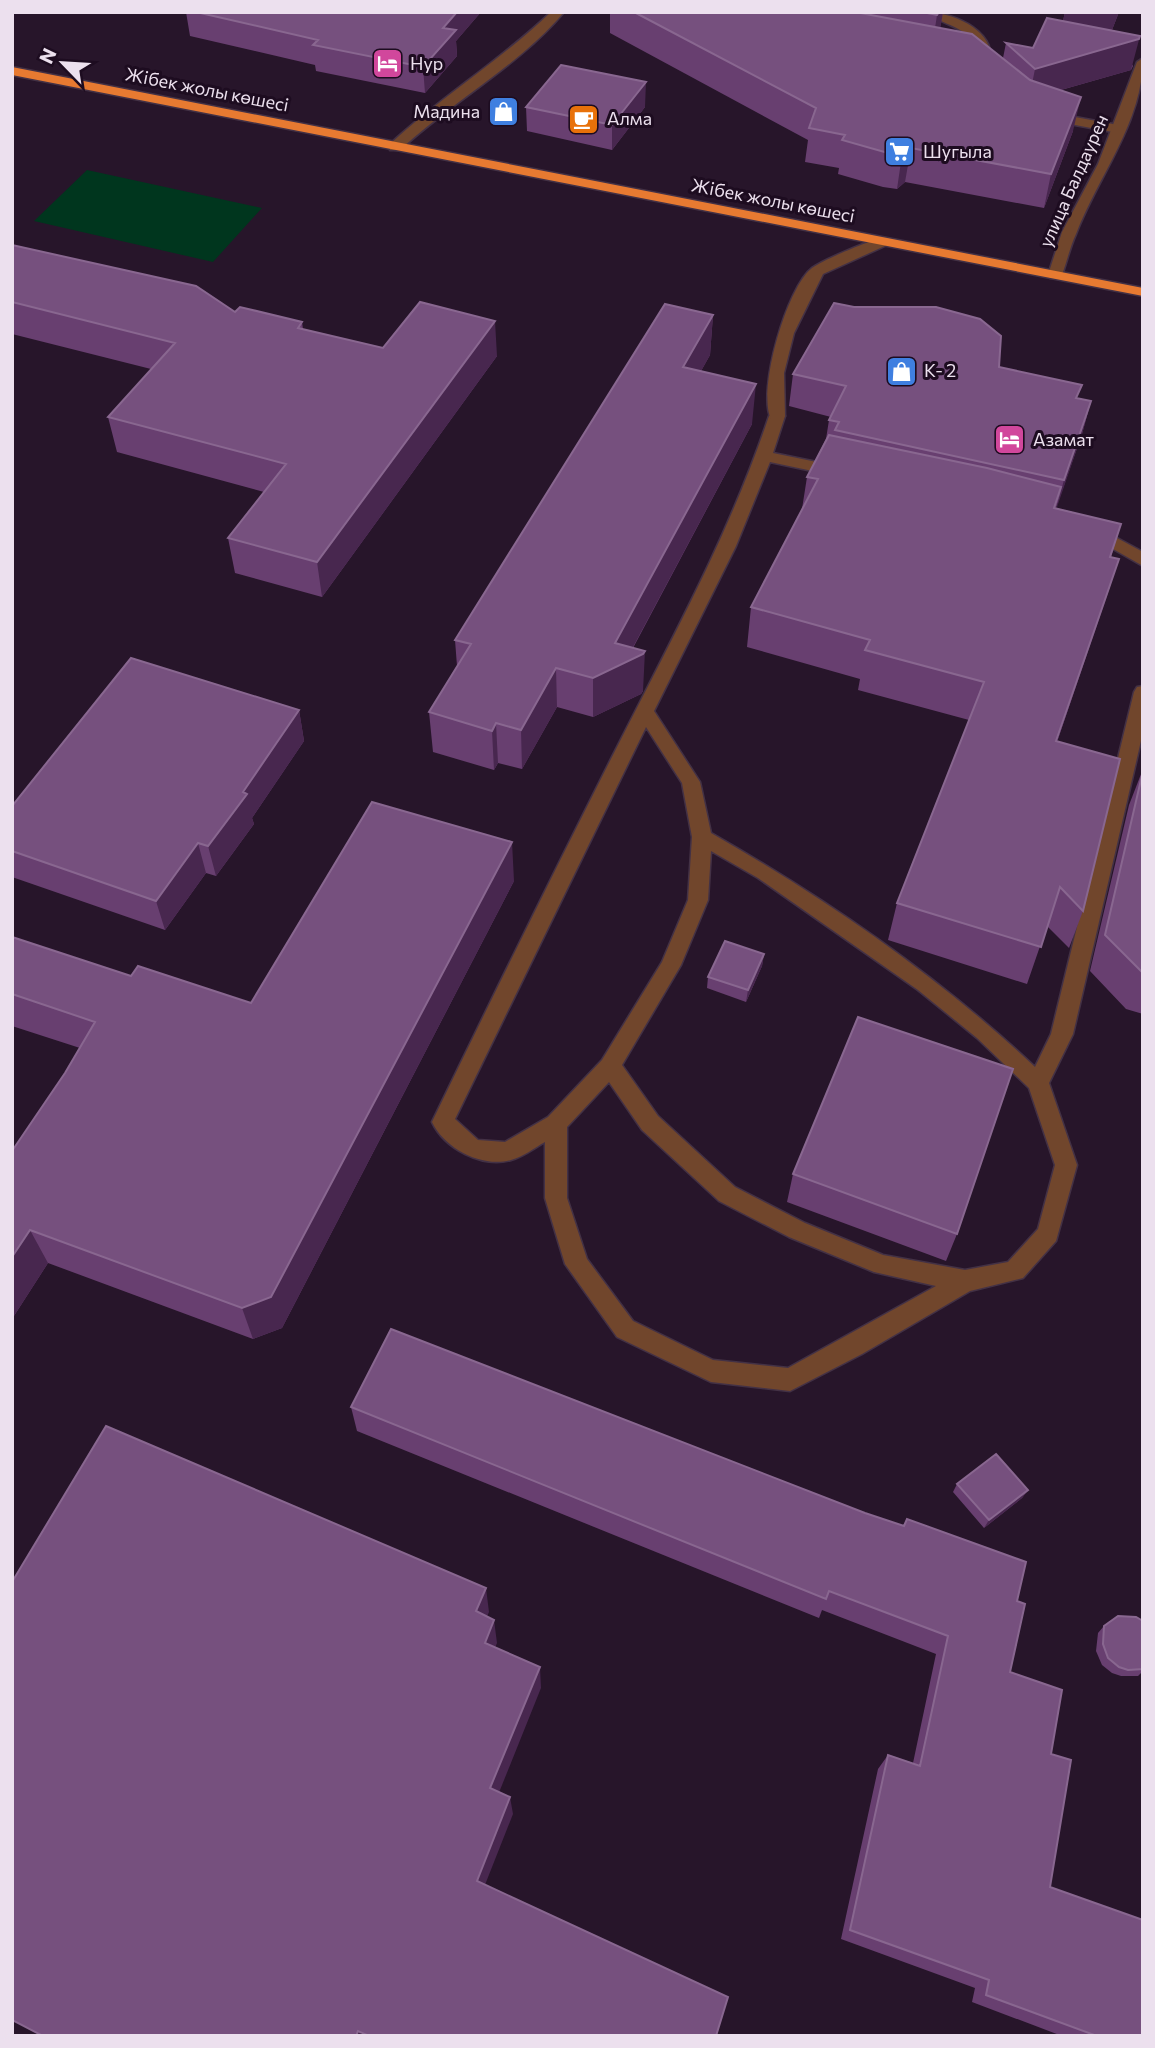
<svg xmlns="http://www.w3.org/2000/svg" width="1155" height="2048" viewBox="0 0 1155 2048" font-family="Commissioner,sans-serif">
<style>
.green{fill:#00361e}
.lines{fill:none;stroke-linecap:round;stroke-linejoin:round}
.lane-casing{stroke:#433145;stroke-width:3}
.street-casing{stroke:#433145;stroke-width:3}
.highway-casing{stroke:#433145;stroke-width:3}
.lane{fill:#71462c;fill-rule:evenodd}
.street{fill:#71462c;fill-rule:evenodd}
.highway{fill:#e77a31;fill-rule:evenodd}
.wall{fill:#683f70}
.shaded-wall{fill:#48274f}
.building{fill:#76507e;stroke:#896790;stroke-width:2}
.labels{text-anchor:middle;stroke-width:6;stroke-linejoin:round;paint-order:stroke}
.far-poi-label{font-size:18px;fill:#ece0ee;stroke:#1d0c20;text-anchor:start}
.far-street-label{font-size:18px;fill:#ece0ee;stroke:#1d0c20}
</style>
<rect width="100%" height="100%" fill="#27152a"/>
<!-- green -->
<path class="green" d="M 87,170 L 262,208 L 213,262 L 34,221 Z"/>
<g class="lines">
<defs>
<path id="lane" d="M 925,12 C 954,12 1003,33 988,70 L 983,71 L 977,67 C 981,27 949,29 925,12 Z
M 1048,112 L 1118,125 L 1125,129 L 1118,133 L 1043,119 L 1041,116 Z
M 777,411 L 785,416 L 773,453 L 841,467 L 849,472 L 841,477 L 770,462 L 736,546 L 654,711 L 700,782 L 711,833 C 827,899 938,976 1035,1067 L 1051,1034 L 1134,692 L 1137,687 L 1143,686 L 1143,732 L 1073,1034 L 1049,1083 L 1077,1165 L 1056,1241 L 1023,1278 L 970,1291 L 862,1354 L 790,1391 L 711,1382 L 617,1337 L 565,1264 L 545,1198 L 545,1142 C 534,1148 523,1157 511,1160 C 482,1168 445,1149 432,1122 C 491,1000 551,878 612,757 C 669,644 729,536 769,416 ZM 646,727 L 682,783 L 692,837 L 688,900 L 662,962 L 602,1060 L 548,1117 L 505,1142 L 478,1140 L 455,1119 ZM 711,851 L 758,878 L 918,990 L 977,1038 L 1029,1088 L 1055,1165 L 1038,1229 L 1008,1262 L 965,1270 L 883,1255 L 805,1223 L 735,1187 L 658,1116 L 622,1065 L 681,965 L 708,900 ZM 609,1082 L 642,1130 L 719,1201 L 789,1237 L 874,1272 L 936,1286 L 788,1368 L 713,1360 L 633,1321 L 587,1259 L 567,1198 L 567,1127 Z
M 1091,524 L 1143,552 L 1143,566 L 1085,533 L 1083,529 Z"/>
<path id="street" d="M 551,12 L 564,12 C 520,65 451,102 400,150 L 390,150 L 390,144 C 441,97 501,60 551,12 Z
M 1143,58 C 1143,122 1098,176 1076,234 C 1070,247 1067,261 1062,275 L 1060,278 L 1050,278 L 1048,275 L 1062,232 L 1098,164 L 1137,62 Z
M 882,238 L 889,242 L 887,245 L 823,274 L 794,333 L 784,373 L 785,416 L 783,419 L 771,419 C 757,391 787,287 812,268 C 823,260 868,241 882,238 Z"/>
<path id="highway" d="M 12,67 L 1143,288 L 1143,296 L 12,75 Z"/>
</defs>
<!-- lane casing -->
<use href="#lane" class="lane-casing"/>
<!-- street casing -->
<use href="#street" class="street-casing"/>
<!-- highway casing -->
<use href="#highway" class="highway-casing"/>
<!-- lane -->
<use href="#lane" class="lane"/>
<!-- street -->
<use href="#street" class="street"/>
<!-- highway -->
<use href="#highway" class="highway"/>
</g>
<!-- wall -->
<path class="wall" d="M 186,12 L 481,12 L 456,41 L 457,56 L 425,93 L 316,71 L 315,65 L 190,36 Z
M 610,12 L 943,12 L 940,28 L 1003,58 L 1006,43 L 1033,48 L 1063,21 L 1065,12 L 1119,12 L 1112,30 L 1133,66 L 1131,70 L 1061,90 L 1073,131 L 1044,208 L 905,182 L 897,189 L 883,187 L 838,174 L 839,168 L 805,162 L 808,140 L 610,33 Z
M 526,107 L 645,107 L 612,150 L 527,131 Z
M 12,245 L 235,312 L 302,322 L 303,329 L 383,348 L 497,356 L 322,597 L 235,573 L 228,538 L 264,492 L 117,452 L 108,417 L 151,369 L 12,334 Z
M 713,315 L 710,355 L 701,371 L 752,424 L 633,648 L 643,691 L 641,694 L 593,717 L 557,707 L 522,769 L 498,763 L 494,770 L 433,752 L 429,712 L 457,666 L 455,640 Z
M 999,367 L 1078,398 L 1091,401 L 1082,434 L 1056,508 L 1121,524 L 1111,557 L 1119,559 L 1057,742 L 1083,911 L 1069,948 L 1047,926 L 1027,984 L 888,940 L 897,903 L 969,720 L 858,690 L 860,679 L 747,647 L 751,607 L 802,509 L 807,477 L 826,439 L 829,420 L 831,417 L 789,406 L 793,374 Z
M 299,710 L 304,741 L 252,818 L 254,824 L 216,876 L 206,873 L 165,930 L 12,877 L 12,806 Z
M 1143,769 L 1143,1014 L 1126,1009 L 1090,971 L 1129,805 Z
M 514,881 L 282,1328 L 253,1339 L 48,1263 L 12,1319 L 12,1151 L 65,1073 L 80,1048 L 12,1026 L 12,937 L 131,976 L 251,1003 Z
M 764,954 L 762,966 L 746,1002 L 707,988 L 708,977 Z
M 793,1174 L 957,1234 L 946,1261 L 787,1202 Z
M 351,1407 L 865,1513 L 903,1526 L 907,1519 L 1017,1601 L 1010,1672 L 1051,1754 L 1050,1887 L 1143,2036 L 1062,2036 L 972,2002 L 975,1988 L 841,1939 L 878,1769 L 888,1755 L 913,1763 L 936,1654 L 822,1610 L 819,1618 L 357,1431 Z
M 957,1484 L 1028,1490 L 1022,1498 L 984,1528 L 953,1492 Z
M 1143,1621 L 1143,1671 L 1138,1676 L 1121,1676 L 1112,1673 L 1102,1665 L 1096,1651 L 1098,1633 L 1104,1626 Z"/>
<!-- shaded-wall -->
<path class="shaded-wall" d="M 457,12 L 481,12 L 456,41 L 457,56 L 425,93 L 423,67 L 443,28 Z
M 939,12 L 943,12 L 939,36 L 932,48 L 937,15 Z
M 1065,12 L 1119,12 L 1110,35 L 1058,44 Z
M 1140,36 L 1131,70 L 1029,99 L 1035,69 Z
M 646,82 L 645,107 L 612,150 L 612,125 Z
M 1081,97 L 1073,131 L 1044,208 L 1051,174 Z
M 911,148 L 905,182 L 897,189 L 902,155 Z
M 713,315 L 710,355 L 681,407 L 683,367 Z
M 495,321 L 497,356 L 322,597 L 317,562 Z
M 756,384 L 752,424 L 625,662 L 645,651 L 643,691 L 641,694 L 593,717 L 593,678 L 615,643 Z
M 1091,401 L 1082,434 L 1055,513 L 1064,480 Z
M 1119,559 L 1106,599 L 1044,780 L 1056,741 Z
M 556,668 L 557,707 L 522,769 L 521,730 Z
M 299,710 L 304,741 L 252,818 L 254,824 L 216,876 L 208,846 L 243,792 Z
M 496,723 L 498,763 L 494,770 L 492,731 Z
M 512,842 L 514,881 L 282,1328 L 253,1339 L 242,1308 Z
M 198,843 L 206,873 L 165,930 L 156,901 Z
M 764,954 L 762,966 L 746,1002 L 748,990 Z
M 30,1230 L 48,1263 L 12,1319 L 12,1257 Z
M 1028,1490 L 1022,1498 L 984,1528 L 989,1520 Z
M 486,1588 L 489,1612 L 479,1634 L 476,1611 Z
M 494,1620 L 497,1643 L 488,1665 L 485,1643 Z
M 540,1667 L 541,1688 L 494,1805 L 490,1788 Z
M 510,1797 L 513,1814 L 481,1895 L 477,1881 Z
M 358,2031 L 365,2036 L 356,2036 Z"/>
<!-- building -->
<path class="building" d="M 196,12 L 457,12 L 443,28 L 456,30 L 423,67 L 313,45 L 318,40 Z
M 634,12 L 855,12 L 972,34 L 1030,80 L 1081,97 L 1051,174 L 911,148 L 902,155 L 888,153 L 842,140 L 845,135 L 809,128 L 816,108 Z
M 922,12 L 939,12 L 937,15 Z
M 1047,18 L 1140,36 L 1139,39 L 1035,69 L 1006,43 L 1033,48 Z
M 561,65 L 646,82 L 612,125 L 526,107 Z
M 12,245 L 196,286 L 235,312 L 240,307 L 302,322 L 298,328 L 383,348 L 420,302 L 495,321 L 317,562 L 228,538 L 286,464 L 108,417 L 175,343 L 12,302 Z
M 834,303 L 854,307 L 936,307 L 980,319 L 1001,336 L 999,367 L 1082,385 L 1076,398 L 1091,401 L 1064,480 L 835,430 L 839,422 L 829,420 L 846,386 L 793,374 Z
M 665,304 L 713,315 L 683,367 L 756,384 L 615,643 L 645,651 L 643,654 L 593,678 L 556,668 L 521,730 L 496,723 L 492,731 L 429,712 L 471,644 L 455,640 Z
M 829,435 L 987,468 L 1061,487 L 1054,508 L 1121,524 L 1110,557 L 1119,559 L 1056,741 L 1120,759 L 1083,911 L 1060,887 L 1041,947 L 897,903 L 984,682 L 865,650 L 870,640 L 751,607 L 818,479 L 807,477 Z
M 131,658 L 299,710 L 243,792 L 247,794 L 208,846 L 198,843 L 156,901 L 12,851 L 12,806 Z
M 1143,771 L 1143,973 L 1105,935 Z
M 372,802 L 512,842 L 271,1297 L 242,1308 L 30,1230 L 12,1257 L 12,1151 L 65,1073 L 95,1022 L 12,994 L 12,937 L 131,976 L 138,966 L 251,1003 Z
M 725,941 L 764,954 L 748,990 L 708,977 Z
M 858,1017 L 1013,1069 L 957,1234 L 793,1174 Z
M 391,1329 L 865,1513 L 904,1526 L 907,1519 L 1026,1562 L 1017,1601 L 1025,1604 L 1010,1672 L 1062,1690 L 1051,1754 L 1071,1760 L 1050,1887 L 1143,1920 L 1143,2036 L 1097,2036 L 986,1995 L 989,1980 L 850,1930 L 888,1755 L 920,1766 L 948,1636 L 829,1591 L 826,1599 L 351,1407 Z
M 106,1426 L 486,1588 L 476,1611 L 494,1620 L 485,1643 L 540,1667 L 490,1788 L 510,1797 L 477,1881 L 728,1997 L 716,2036 L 369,2036 L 358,2031 L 356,2036 L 43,2036 L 12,2020 L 12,1582 Z
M 996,1454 L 1028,1490 L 989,1520 L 957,1484 Z
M 1118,1616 L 1136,1617 L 1143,1621 L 1143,1669 L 1128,1670 L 1119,1667 L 1108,1658 L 1103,1644 L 1104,1626 Z"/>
<!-- icons -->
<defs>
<symbol id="hotel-square" viewBox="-11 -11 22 22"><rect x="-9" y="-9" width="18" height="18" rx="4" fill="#d1479c" stroke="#1d0c20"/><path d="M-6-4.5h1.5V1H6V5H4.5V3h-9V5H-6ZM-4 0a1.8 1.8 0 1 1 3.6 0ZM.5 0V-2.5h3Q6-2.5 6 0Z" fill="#fff"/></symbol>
<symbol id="shop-square" viewBox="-11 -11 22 22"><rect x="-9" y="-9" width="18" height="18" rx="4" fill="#3f7fe0" stroke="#1d0c20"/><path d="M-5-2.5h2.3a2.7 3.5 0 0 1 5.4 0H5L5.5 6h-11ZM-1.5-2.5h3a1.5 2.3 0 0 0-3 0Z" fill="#fff"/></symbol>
<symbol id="cafe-square" viewBox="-11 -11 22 22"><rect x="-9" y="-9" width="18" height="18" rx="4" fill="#e8710a" stroke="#1d0c20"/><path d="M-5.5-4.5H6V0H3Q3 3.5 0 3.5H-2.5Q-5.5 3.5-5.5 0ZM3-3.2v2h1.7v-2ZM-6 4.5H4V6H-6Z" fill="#fff"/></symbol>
<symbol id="supermarket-square" viewBox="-11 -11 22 22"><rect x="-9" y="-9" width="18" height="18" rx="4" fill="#3f7fe0" stroke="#1d0c20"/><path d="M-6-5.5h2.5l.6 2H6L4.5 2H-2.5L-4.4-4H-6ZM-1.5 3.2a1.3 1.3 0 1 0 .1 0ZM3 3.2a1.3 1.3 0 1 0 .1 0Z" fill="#fff"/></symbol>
</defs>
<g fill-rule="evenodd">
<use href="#hotel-square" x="370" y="46" width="35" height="35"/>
<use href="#shop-square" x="486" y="94" width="35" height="35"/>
<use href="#cafe-square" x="566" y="102" width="35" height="35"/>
<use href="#supermarket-square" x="882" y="134" width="35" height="35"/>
<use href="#shop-square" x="884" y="354" width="35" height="35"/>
<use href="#hotel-square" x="992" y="422" width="35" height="35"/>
</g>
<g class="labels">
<!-- far-poi labels -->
<g class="far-poi-label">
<text x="410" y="70">Нур</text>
<text x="480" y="118" text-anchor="end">Мадина</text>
<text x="607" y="125">Алма</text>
<text x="923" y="158">Шугыла</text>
<text x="924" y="377">К- 2</text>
<text x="1033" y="446">Азамат</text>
</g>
<!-- far-street labels -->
<g class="far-street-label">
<text transform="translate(207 90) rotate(11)" y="6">Жібек жолы көшесі</text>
<text transform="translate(1074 181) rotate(-66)" y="6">улица Балдаурен</text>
<text transform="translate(773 201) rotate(11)" y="6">Жібек жолы көшесі</text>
</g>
</g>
<!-- border -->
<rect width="1155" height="2048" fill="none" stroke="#ece0ee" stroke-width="28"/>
<!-- north arrow -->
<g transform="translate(63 63) rotate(295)" stroke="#1d0c20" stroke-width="5" paint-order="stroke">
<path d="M0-5L12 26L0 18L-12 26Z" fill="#ece0ee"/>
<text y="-10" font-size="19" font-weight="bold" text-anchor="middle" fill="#ece0ee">N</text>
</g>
</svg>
